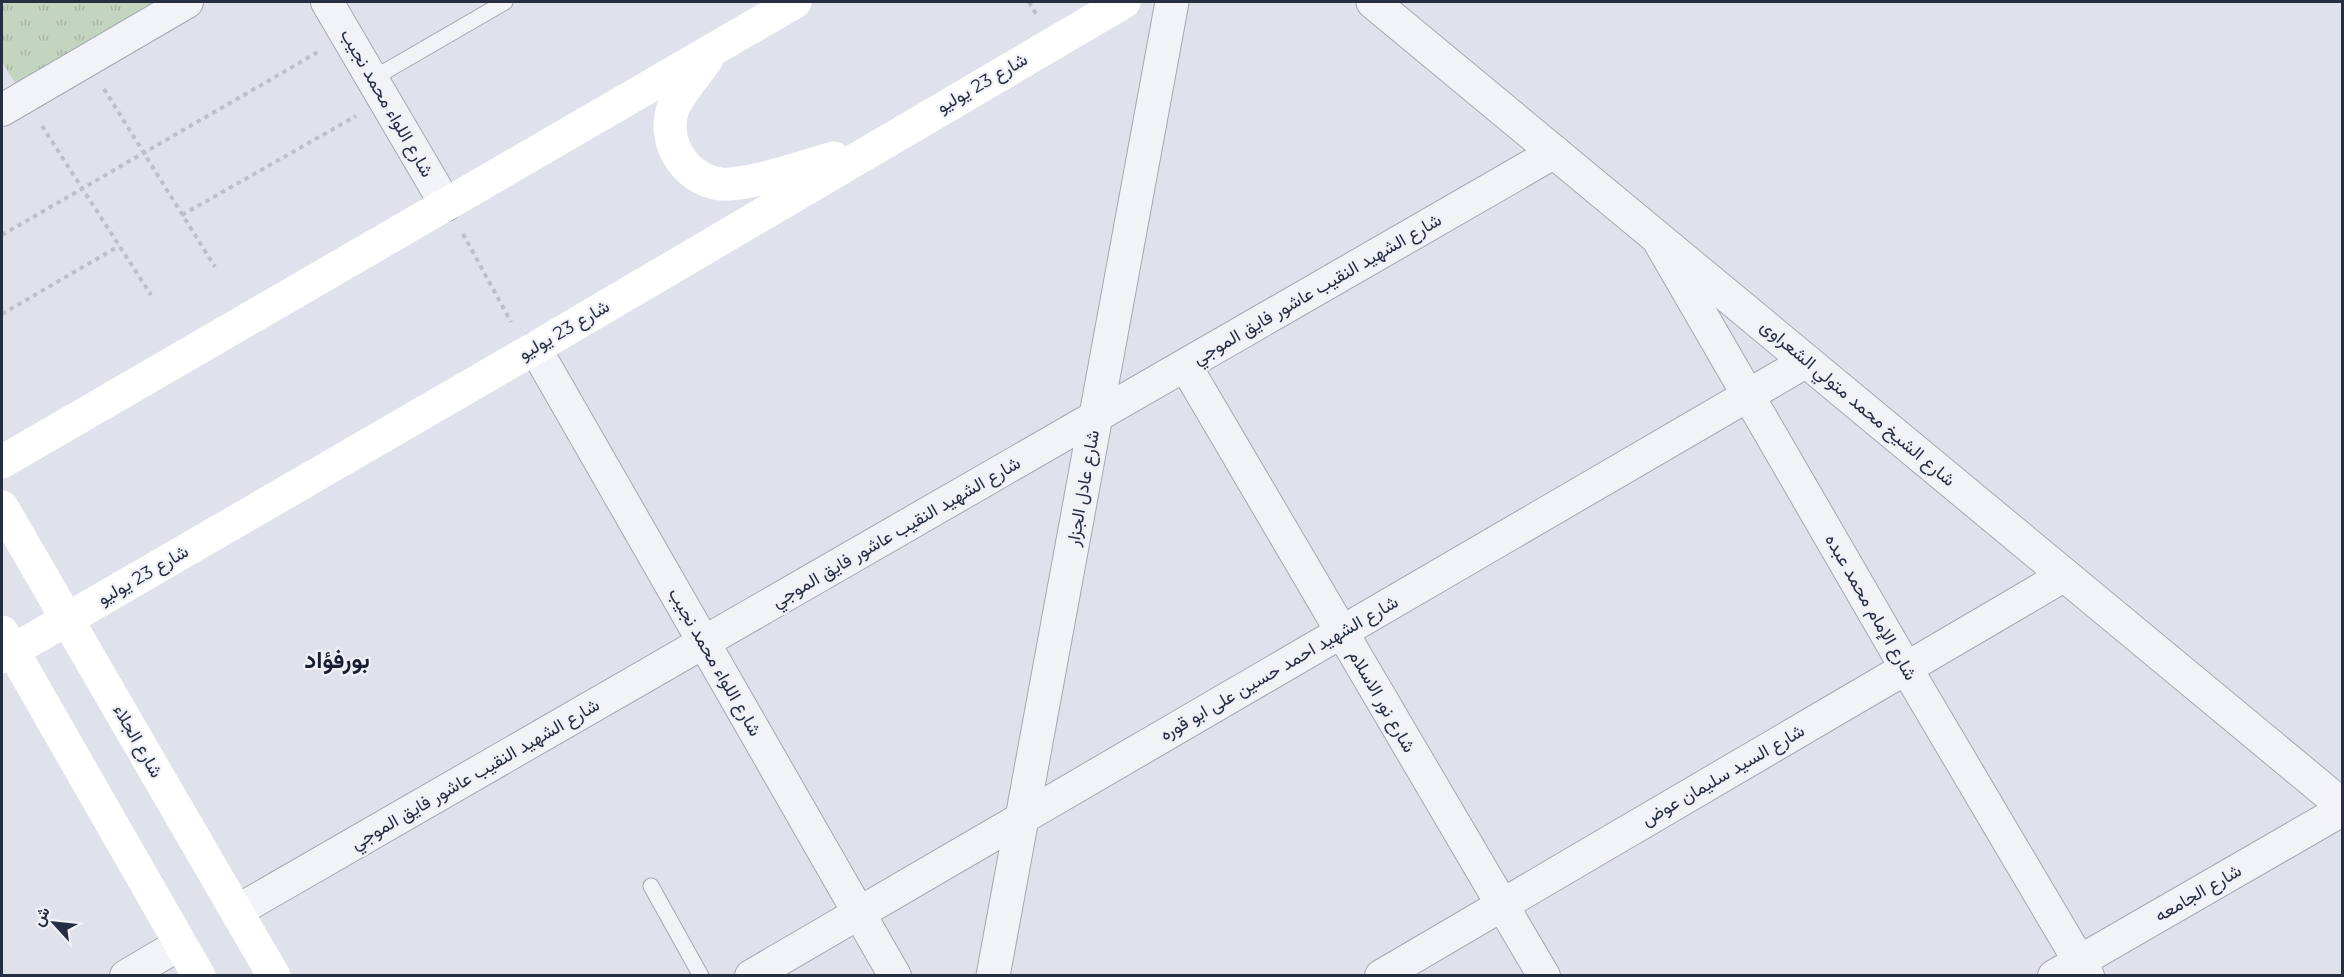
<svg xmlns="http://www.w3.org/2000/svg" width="2344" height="977" viewBox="0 0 2344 977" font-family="Montserrat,Vazirmatn,sans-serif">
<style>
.park{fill:url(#park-tufts)}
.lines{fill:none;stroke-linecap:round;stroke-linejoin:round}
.service-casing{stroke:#a4a8b4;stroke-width:17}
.minor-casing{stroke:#a4a8b4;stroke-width:34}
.tertiary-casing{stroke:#a4a8b4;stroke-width:35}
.path{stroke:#bdc0c8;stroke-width:4;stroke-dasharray:4.5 4.5;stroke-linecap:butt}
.service{stroke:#f2f3f7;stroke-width:15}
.minor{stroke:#f2f3f7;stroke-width:32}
.tertiary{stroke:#f2f3f7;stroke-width:33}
.secondary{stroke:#fff;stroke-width:33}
.labels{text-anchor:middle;stroke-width:4.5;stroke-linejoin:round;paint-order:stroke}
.street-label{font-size:18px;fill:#262e42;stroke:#eff1f7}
.district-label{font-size:24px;font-weight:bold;fill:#191f33;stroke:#eff1f7}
</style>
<defs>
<pattern id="park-tufts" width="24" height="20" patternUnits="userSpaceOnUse" patternTransform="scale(1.5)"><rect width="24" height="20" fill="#c3d4bf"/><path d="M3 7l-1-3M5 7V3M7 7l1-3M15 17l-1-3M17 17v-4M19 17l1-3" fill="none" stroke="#a7b6a5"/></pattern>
</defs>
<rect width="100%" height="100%" fill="#dfe2ea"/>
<!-- park -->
<path class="park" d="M 2,2 L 186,2 L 24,97 L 2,62 Z"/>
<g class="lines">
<defs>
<path id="service" d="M 372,79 L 505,2
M 651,886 L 701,976"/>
<path id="minor" d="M 327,2 L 446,205
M 2,110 L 187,2
M 1660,243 L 1906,668 L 2088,976
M 535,348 L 895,976
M 1185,365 L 1544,976
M 237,911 L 1555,152
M 126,976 L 180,944
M 751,976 L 1807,361
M 1381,976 L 2065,575
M 2054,976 L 2342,810"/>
<path id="tertiary" d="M 1373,2 L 2342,805
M 993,976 L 1172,2"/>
</defs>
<!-- service casing -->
<use href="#service" class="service-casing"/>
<!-- minor casing -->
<use href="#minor" class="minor-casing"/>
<!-- tertiary casing -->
<use href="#tertiary" class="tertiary-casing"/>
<!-- path -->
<path class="path" d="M 1029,2 L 1036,14
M 104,89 L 215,267
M 42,126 L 151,295
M 182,215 L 356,116
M 463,234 L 511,322
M 2,235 L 318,52
M 2,314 L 119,246"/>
<!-- service -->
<use href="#service" class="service"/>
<!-- minor -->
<use href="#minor" class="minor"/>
<!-- tertiary -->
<use href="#tertiary" class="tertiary"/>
<!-- secondary -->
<path class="secondary" d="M 707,59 C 697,73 684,88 675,104 C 659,138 684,180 721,184 C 749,186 805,166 834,158
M 2,462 L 795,2
M 2,507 L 274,976
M 2,632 L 199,976
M 2,657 L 535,348 L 1124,2"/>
</g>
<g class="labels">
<!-- street labels -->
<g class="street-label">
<text transform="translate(982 83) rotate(-30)" y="6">شارع 23 يوليو</text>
<text transform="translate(387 103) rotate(60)" y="6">شارع اللواء محمد نجيب</text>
<text transform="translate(1317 289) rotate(-30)" y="6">شارع الشهيد النقيب عاشور فايق الموجي</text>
<text transform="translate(564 330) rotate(-30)" y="6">شارع 23 يوليو</text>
<text transform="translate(1858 403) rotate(40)" y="6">شارع الشيخ محمد متولي الشعراوى</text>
<text transform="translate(1083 488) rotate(-80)" y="6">شارع عادل الجزار</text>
<text transform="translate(896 532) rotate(-30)" y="6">شارع الشهيد النقيب عاشور فايق الموجي</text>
<text transform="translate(143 575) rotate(-30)" y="6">شارع 23 يوليو</text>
<text transform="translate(1871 607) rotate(60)" y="6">شارع الإمام محمد عبده</text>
<text transform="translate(715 662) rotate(60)" y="6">شارع اللواء محمد نجيب</text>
<text transform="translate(1279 668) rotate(-30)" y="6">شارع الشهيد احمد حسين على ابو قوره</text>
<text transform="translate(1382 701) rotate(60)" y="6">شارع نور الاسلام</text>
<text transform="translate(138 741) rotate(60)" y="6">شارع الجلاء</text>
<text transform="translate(475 774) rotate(-30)" y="6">شارع الشهيد النقيب عاشور فايق الموجي</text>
<text transform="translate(1723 775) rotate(-30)" y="6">شارع السيد سليمان عوض</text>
<text transform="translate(2198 893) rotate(-30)" y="6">شارع الجامعه</text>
</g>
<!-- district labels -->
<g class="district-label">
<text x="337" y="668">بورفؤاد</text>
</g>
</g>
<!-- border -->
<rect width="2344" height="977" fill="none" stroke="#262e42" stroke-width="6"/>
<!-- north arrow -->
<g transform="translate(54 923) rotate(297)" stroke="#eff1f7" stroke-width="4.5" paint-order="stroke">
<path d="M0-4.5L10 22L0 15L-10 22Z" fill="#262e42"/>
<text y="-9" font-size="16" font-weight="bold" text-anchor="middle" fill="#262e42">ش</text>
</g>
</svg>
